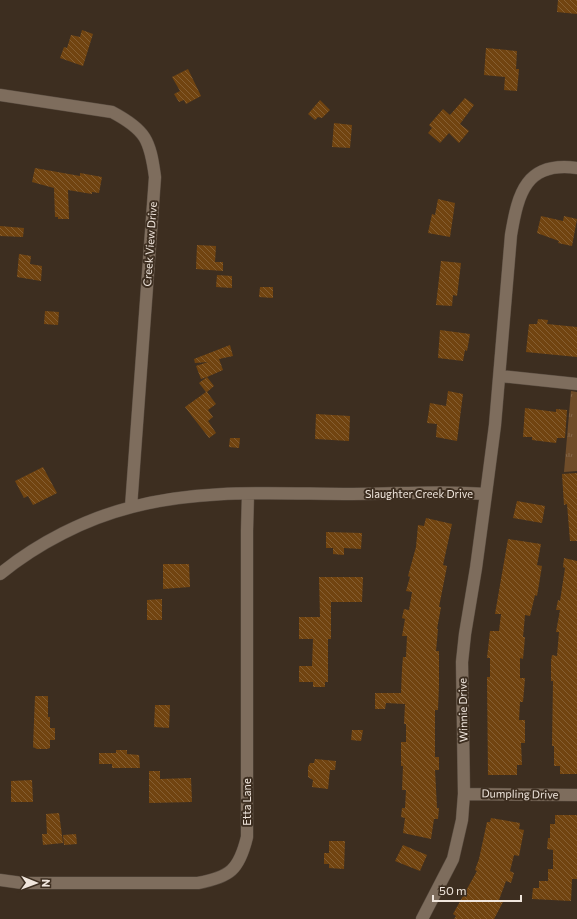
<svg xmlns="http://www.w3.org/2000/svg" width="577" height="919" viewBox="0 0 577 919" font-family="Commissioner,sans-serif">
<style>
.park{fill:url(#park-tufts)}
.building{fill:url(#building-back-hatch)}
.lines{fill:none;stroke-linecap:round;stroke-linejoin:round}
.minor-casing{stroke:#594c40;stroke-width:13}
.minor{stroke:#7e6d5d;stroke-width:12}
.labels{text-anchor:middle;stroke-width:4;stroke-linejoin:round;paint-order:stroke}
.street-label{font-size:11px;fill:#f0e6dd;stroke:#3d2e20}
</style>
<defs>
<pattern id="park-tufts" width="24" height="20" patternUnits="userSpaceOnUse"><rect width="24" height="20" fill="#6f4c29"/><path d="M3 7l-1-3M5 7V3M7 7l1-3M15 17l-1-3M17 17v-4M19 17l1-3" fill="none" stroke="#846648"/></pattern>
<pattern id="building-back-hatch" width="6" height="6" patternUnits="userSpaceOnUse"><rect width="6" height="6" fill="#714410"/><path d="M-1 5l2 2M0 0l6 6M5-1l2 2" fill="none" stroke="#865f32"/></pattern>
</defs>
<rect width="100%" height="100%" fill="#3d2e20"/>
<!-- park -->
<path class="park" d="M 571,391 L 577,392 L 577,471 L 564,472 Z"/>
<!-- building -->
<path class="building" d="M 558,0 L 577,0 L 577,14 L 557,12 Z
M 82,30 L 93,34 L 83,66 L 60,58 L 64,47 L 67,48 L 71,35 L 80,37 Z
M 486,48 L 517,51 L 516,69 L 519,69 L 517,91 L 504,90 L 505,77 L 484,75 Z
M 188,69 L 201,96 L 186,104 L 184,100 L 179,102 L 174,94 L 180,91 L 172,77 Z
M 465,98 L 474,105 L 460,124 L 469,131 L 459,143 L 449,133 L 440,143 L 428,133 L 432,128 L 429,125 L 443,109 L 450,115 Z
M 320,100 L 330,110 L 322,118 L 318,117 L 315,120 L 308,114 Z
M 334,123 L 352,125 L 350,148 L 332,147 Z
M 35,168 L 80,176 L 80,173 L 102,177 L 99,193 L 92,192 L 92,194 L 68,190 L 69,219 L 58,219 L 58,217 L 55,217 L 54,188 L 32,182 Z
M 438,199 L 455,203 L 450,237 L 428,233 L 432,214 L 435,215 Z
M 541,216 L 563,221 L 564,216 L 577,219 L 572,246 L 558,243 L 559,241 L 537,233 Z
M 0,226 L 24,228 L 23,237 L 0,236 Z
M 197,245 L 216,246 L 215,262 L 223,262 L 223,271 L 196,269 Z
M 19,254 L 31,256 L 30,264 L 42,266 L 41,281 L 17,277 Z
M 441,261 L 461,263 L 457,296 L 453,295 L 452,306 L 436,305 Z
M 217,275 L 232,276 L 232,288 L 216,287 Z
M 260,287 L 273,287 L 273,298 L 259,297 Z
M 45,311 L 59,312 L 58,325 L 44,324 Z
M 538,319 L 548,320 L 547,324 L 577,327 L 577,357 L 526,352 L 529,324 L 537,324 Z
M 440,330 L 470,334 L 467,351 L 465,350 L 463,361 L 438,358 Z
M 230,345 L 233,356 L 219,359 L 223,370 L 207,377 L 214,386 L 207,392 L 216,404 L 208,410 L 213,417 L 208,421 L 216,433 L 209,438 L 185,407 L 206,392 L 199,383 L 207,377 L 201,379 L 196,366 L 208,362 L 195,363 L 194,359 Z
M 448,391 L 463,394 L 457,441 L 436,437 L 437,424 L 427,423 L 430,403 L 446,406 Z
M 525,408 L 556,412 L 556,409 L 567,410 L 565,438 L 557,438 L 556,443 L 532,440 L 532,437 L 523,437 Z
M 316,414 L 350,416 L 349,441 L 315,439 Z
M 230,438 L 240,438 L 239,448 L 229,447 Z
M 43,467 L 57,493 L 33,505 L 28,496 L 24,498 L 15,481 Z
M 577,473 L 577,541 L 570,541 L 567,504 L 564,505 L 562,474 Z
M 517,501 L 545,506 L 542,523 L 513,518 Z
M 426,518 L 452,524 L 443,565 L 447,566 L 439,607 L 441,607 L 437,629 L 438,629 L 436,651 L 439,651 L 439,684 L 438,710 L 435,710 L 435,757 L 439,757 L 439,770 L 435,770 L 437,808 L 439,808 L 438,819 L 434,819 L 431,839 L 403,833 L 405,818 L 401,817 L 402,808 L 405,808 L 406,790 L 402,790 L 403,766 L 401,766 L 401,742 L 406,742 L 406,724 L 404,724 L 405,704 L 386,703 L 385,709 L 375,709 L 375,693 L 401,693 L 402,669 L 403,657 L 406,657 L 407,636 L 402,636 L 405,619 L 402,618 L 404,609 L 409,610 L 412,592 L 406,591 L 410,577 L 408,576 L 416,547 L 418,525 L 424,526 Z
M 326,532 L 362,533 L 361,549 L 344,548 L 344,555 L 333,554 L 333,548 L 326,548 Z
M 508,539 L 541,544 L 537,565 L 542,566 L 537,596 L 535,595 L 530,616 L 525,615 L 523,637 L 525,637 L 523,659 L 520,658 L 520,678 L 525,678 L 523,702 L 520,702 L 519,720 L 525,720 L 525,743 L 521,743 L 522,765 L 517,765 L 517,775 L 488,775 L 487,677 L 490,677 L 490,658 L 487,658 L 490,631 L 499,631 L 501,614 L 495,614 Z
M 564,558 L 577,561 L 577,774 L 560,774 L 560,766 L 554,766 L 554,746 L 552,746 L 553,681 L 551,681 L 551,662 L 552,655 L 557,656 L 559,632 L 556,632 L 560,610 L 556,610 L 558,600 L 560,601 L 565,568 L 563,567 Z
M 163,564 L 189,564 L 190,587 L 163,589 Z
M 319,577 L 363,577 L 362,602 L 331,602 L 331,639 L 328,639 L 328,682 L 325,682 L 325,687 L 313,687 L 313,682 L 299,682 L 299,666 L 312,666 L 313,639 L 299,639 L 299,617 L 320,617 Z
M 162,599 L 162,620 L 147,620 L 147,600 Z
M 35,696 L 48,696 L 48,717 L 50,717 L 50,728 L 55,728 L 55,740 L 50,740 L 50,748 L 47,749 L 37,749 L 33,747 Z
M 155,705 L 170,705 L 169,728 L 154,727 Z
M 352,730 L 363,730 L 361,741 L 351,740 Z
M 116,750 L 127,750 L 127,754 L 139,755 L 140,768 L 112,768 L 112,764 L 99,764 L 99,753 L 116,753 Z
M 315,759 L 336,761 L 335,770 L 330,770 L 328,789 L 312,787 L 313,780 L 308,777 L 308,767 L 310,763 L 314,763 Z
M 149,771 L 160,771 L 160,779 L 191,778 L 192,802 L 149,803 Z
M 32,780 L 33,802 L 11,802 L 11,781 Z
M 59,813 L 63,843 L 43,845 L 42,834 L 47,834 L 46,814 Z
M 555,815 L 577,815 L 577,879 L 572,879 L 571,901 L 532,899 L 533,888 L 539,888 L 539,881 L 548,881 L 548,869 L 553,869 L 553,850 L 547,849 L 548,838 L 550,838 L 550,824 L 555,824 Z
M 491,818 L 520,823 L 519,829 L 524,830 L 519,856 L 514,855 L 510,871 L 514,873 L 511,883 L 506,881 L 499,900 L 503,902 L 494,919 L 454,919 L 456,916 L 453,914 L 477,871 L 475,870 L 479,859 L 487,822 L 490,822 Z
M 76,834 L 77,844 L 64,845 L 63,835 Z
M 329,841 L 345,841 L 344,869 L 329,868 L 329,864 L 324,864 L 324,853 L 329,853 Z
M 403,845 L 427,855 L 420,871 L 395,861 Z"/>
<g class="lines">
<defs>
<path id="minor" d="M 0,95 L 112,112 C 146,130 150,140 155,177 L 131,507
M 500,376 L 577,384
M 0,574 C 38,543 85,519 132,507 C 203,488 279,494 352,494 C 397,494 441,490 486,494 L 495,425 L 511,235 C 518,193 526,161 577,168
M 464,794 L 577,795
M 0,880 L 22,883 L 198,883 C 230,877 239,870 247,837 L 247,531 L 248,494
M 422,919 L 453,859 L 462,820 L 464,794 L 462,662 L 465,634 L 476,568 L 486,494"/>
</defs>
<!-- minor casing -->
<use href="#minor" class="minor-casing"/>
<!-- minor -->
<use href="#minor" class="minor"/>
</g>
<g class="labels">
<!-- street labels -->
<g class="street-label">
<text transform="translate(150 244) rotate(-86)" y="4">Creek View Drive</text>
<text x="419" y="498">Slaughter Creek Drive</text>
<text transform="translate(463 710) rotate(-91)" y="4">Winnie Drive</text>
<text transform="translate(520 794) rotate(1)" y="4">Dumpling Drive</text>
<text transform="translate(247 802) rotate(-90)" y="4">Etta Lane</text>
</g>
</g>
<!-- north arrow -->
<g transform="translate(36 883) rotate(91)" stroke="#3d2e20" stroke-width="3" paint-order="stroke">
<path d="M0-3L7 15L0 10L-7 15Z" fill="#f0e6dd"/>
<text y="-6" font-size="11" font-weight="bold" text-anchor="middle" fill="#f0e6dd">N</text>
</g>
<!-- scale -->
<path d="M433 895v6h88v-6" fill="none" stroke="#f0e6dd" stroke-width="2"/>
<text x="439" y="895" font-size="12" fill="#f0e6dd" stroke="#3d2e20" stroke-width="3" paint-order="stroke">50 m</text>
</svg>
